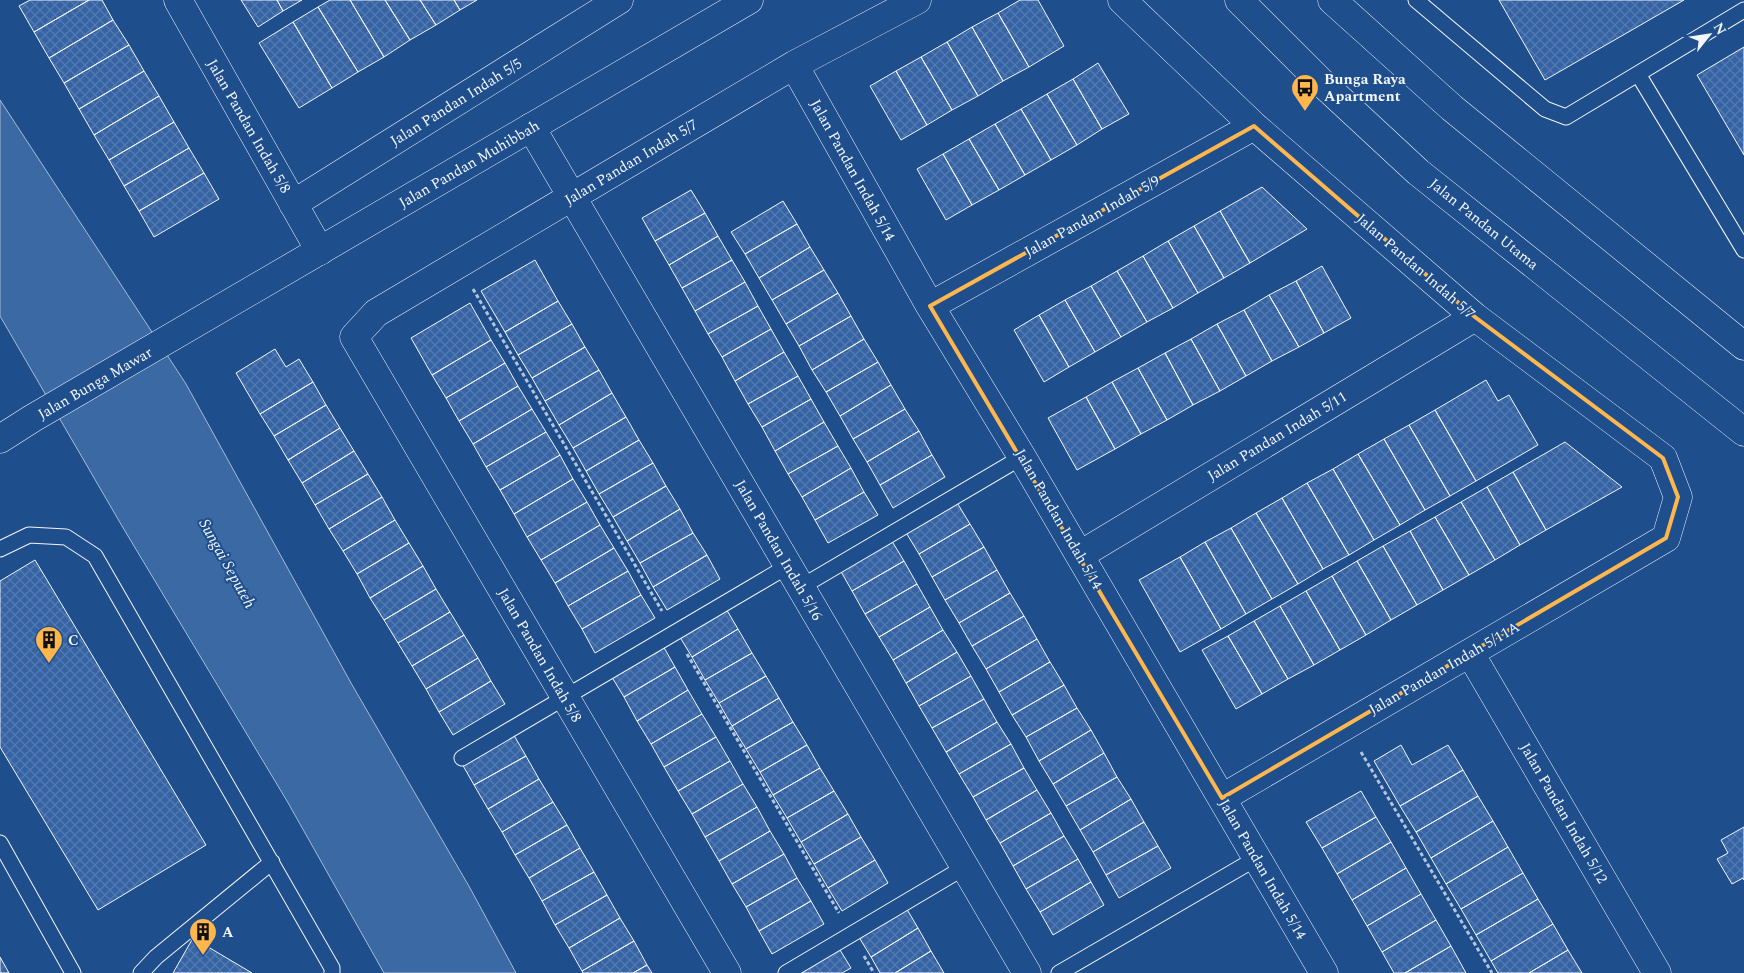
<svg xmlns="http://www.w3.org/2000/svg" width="1744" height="973" viewBox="0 0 1744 973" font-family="Spectral,serif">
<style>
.water{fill:#3b69a3;stroke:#a8bbd7}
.building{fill:url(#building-cross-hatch);stroke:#f2f6ff}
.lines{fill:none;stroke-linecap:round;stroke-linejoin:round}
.service-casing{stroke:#f2f6ff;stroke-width:17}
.minor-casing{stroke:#f2f6ff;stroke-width:29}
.tertiary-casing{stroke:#f2f6ff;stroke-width:29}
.secondary-casing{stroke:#f2f6ff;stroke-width:29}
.path{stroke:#b3c4dc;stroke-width:3;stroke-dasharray:4 2.5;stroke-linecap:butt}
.service{stroke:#1f4e8c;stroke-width:15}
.minor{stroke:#1f4e8c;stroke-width:28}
.tertiary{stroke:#1f4e8c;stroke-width:28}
.secondary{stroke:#1f4e8c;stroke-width:28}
.marked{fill:none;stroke:#ffb74d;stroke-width:4;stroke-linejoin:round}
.labels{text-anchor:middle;stroke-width:4;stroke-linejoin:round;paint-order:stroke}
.poi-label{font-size:15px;font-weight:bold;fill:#f2f6ff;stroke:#1f4e8c;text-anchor:start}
.street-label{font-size:15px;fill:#f2f6ff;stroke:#1f4e8c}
.water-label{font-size:16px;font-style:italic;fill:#f2f6ff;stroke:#1f4e8c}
</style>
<defs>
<pattern id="building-cross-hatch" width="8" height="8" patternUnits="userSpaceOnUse" patternTransform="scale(1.25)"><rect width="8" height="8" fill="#3563a3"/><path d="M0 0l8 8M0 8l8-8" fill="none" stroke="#537ab1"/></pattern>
</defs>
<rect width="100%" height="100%" fill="#1f4e8c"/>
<!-- water -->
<path class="water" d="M 0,100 L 186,384 L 351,683 L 470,888 L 516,973 L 384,973 L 287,801 L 122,526 L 0,316 Z"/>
<!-- building -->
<path class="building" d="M 30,0 L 89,0 L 34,32 L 19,6 Z
M 89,0 L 102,0 L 113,20 L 49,58 L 34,32 Z
M 241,0 L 277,0 L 283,11 L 258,27 Z
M 277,0 L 302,0 L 283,11 Z
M 330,0 L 350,0 L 384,57 L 358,72 L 318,7 Z
M 350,0 L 385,0 L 410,40 L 384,57 Z
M 385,0 L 420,0 L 436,25 L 410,40 Z
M 420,0 L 454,0 L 460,10 L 436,25 Z
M 454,0 L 477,0 L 460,10 Z
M 1020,0 L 1038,0 L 1064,46 L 1029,67 L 998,13 Z
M 1499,0 L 1684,0 L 1545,80 Z
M 318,7 L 358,72 L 332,88 L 293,22 Z
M 998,13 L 1029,67 L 1003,81 L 972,27 Z
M 113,20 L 129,45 L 64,83 L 49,58 Z
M 293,22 L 332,88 L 299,108 L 259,43 Z
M 972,27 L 1003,81 L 978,96 L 947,42 Z
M 947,42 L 978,96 L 952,110 L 921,57 Z
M 129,45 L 144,71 L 79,109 L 64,83 Z
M 1744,47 L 1744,155 L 1697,75 Z
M 921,57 L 952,110 L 927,125 L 896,71 Z
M 1098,63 L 1129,114 L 1102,129 L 1073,79 Z
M 144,71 L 159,96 L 94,135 L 79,109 Z
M 896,71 L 927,125 L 901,140 L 870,86 Z
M 1073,79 L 1102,129 L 1077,145 L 1047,94 Z
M 1047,94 L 1077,145 L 1051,160 L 1021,109 Z
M 159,96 L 174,122 L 109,160 L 94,135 Z
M 1021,109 L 1051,160 L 1025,175 L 995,124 Z
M 174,122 L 189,148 L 124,186 L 109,160 Z
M 995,124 L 1025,175 L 999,190 L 969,139 Z
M 969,139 L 999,190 L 972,205 L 943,154 Z
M 189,148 L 204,173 L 139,211 L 124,186 Z
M 943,154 L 972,205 L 946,220 L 917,169 Z
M 204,173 L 219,199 L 154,237 L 139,211 Z
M 1262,187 L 1307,229 L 1250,263 L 1220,211 Z
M 691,190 L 705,213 L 655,241 L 642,218 Z
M 783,201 L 797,224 L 745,254 L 731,232 Z
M 1220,211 L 1250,263 L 1224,278 L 1194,226 Z
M 705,213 L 718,236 L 669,265 L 655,241 Z
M 797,224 L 810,247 L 759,278 L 745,254 Z
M 1194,226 L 1224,278 L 1198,293 L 1168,241 Z
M 718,236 L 732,260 L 682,288 L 669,265 Z
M 1168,241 L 1198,293 L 1173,308 L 1143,256 Z
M 810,247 L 824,270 L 772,300 L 759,278 Z
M 1143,256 L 1173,308 L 1147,322 L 1117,271 Z
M 535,260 L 558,301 L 505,332 L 481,291 Z
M 732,260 L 745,282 L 695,311 L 682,288 Z
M 1322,266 L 1351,318 L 1324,333 L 1296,281 Z
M 824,270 L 838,293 L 786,324 L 772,300 Z
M 1117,271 L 1147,322 L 1121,337 L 1091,286 Z
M 1296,281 L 1324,333 L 1299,347 L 1269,295 Z
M 745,282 L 758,306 L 708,334 L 695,311 Z
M 1091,286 L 1121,337 L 1095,352 L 1065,300 Z
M 838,293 L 851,316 L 799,346 L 786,324 Z
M 1269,295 L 1299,347 L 1272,361 L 1244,310 Z
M 1065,300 L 1095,352 L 1069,367 L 1039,315 Z
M 558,301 L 572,324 L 518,355 L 505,332 Z
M 470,303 L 491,340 L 432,375 L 411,338 Z
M 758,306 L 771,329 L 722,357 L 708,334 Z
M 1244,310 L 1272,361 L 1246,376 L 1217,324 Z
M 1039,315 L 1069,367 L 1044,382 L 1014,330 Z
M 851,316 L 864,339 L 812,370 L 799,346 Z
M 572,324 L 585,347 L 532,378 L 518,355 Z
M 1217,324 L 1246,376 L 1220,391 L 1191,339 Z
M 771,329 L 784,352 L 735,381 L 722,357 Z
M 864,339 L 878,362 L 826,392 L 812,370 Z
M 1191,339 L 1220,391 L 1193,405 L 1165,353 Z
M 491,340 L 505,363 L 446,398 L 432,375 Z
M 585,347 L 599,370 L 545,401 L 532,378 Z
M 275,349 L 286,367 L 299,359 L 313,382 L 260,414 L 236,373 Z
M 784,352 L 798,376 L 748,404 L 735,381 Z
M 1165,353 L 1193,405 L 1167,420 L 1138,368 Z
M 878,362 L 891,385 L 840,416 L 826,392 Z
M 505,363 L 518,386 L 459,421 L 446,398 Z
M 1138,368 L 1167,420 L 1141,434 L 1112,382 Z
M 599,370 L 612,393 L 559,425 L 545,401 Z
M 798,376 L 811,399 L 762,427 L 748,404 Z
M 1486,380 L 1498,401 L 1509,395 L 1538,445 L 1476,481 L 1435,410 Z
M 313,382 L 326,405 L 274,436 L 260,414 Z
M 1112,382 L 1141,434 L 1115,449 L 1086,397 Z
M 891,385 L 905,409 L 853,439 L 840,416 Z
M 518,386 L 532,409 L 473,444 L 459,421 Z
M 612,393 L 626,417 L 573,448 L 559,425 Z
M 1086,397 L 1115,449 L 1077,470 L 1048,418 Z
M 811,399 L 824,422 L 775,451 L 762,427 Z
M 326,405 L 340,428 L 288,460 L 274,436 Z
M 532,409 L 546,432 L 486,467 L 473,444 Z
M 905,409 L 919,431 L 867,462 L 853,439 Z
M 1435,410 L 1476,481 L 1450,496 L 1409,425 Z
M 626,417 L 639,440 L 586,471 L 573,448 Z
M 824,422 L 838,446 L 788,474 L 775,451 Z
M 1409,425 L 1450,496 L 1425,510 L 1384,439 Z
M 340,428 L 354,451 L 302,483 L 288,460 Z
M 919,431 L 932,455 L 880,485 L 867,462 Z
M 546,432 L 560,455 L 500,490 L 486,467 Z
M 1384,439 L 1425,510 L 1400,525 L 1358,454 Z
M 639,440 L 653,463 L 599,494 L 586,471 Z
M 1565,442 L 1622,487 L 1546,530 L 1513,472 Z
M 838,446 L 851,468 L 802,497 L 788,474 Z
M 354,451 L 368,474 L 315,505 L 302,483 Z
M 1358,454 L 1400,525 L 1374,540 L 1333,469 Z
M 560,455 L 573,479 L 514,514 L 500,490 Z
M 932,455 L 945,477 L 893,508 L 880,485 Z
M 653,463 L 666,486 L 613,517 L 599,494 Z
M 851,468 L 864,492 L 815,520 L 802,497 Z
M 1333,469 L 1374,540 L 1349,555 L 1307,483 Z
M 1513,472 L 1546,530 L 1520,545 L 1487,487 Z
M 368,474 L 382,497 L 329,529 L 315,505 Z
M 573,479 L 587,502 L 527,537 L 514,514 Z
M 1307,483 L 1349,555 L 1323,569 L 1282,498 Z
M 666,486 L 680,509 L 627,541 L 613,517 Z
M 1487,487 L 1520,545 L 1495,560 L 1461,502 Z
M 864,492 L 878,515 L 828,543 L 815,520 Z
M 382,497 L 395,520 L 343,551 L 329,529 Z
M 1282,498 L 1323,569 L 1298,584 L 1256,513 Z
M 956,501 L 970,524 L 919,554 L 905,531 Z
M 587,502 L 600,525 L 541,560 L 527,537 Z
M 1461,502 L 1495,560 L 1469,575 L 1435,517 Z
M 680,509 L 693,533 L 640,563 L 627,541 Z
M 1256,513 L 1298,584 L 1272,599 L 1231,528 Z
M 1435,517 L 1469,575 L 1443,590 L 1410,531 Z
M 395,520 L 409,543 L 357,574 L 343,551 Z
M 970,524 L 984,547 L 932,577 L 919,554 Z
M 600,525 L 614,548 L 555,583 L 541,560 Z
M 1231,528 L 1272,599 L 1246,614 L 1205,542 Z
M 1410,531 L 1443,590 L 1417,605 L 1383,546 Z
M 693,533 L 707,555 L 653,587 L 640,563 Z
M 890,538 L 904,561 L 852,591 L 839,568 Z
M 1205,542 L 1246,614 L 1221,629 L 1180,557 Z
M 409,543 L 423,566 L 370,598 L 357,574 Z
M 1383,546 L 1417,605 L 1391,620 L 1357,561 Z
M 984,547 L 997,570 L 945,600 L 932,577 Z
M 614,548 L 628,571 L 568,606 L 555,583 Z
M 707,555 L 720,579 L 667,610 L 653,587 Z
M 1180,557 L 1221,629 L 1180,652 L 1139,580 Z
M 35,560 L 206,845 L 98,910 L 0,747 L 0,581 Z
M 904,561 L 917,584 L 865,614 L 852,591 Z
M 1357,561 L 1391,620 L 1366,635 L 1332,576 Z
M 423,566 L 436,589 L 384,620 L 370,598 Z
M 997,570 L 1010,593 L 959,623 L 945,600 Z
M 628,571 L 641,595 L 582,629 L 568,606 Z
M 1332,576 L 1366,635 L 1340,650 L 1306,591 Z
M 917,584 L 930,607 L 879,637 L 865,614 Z
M 436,589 L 450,612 L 398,643 L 384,620 Z
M 1306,591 L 1340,650 L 1314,665 L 1280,606 Z
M 1010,593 L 1024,616 L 972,646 L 959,623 Z
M 641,595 L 655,618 L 595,653 L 582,629 Z
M 1280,606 L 1314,665 L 1288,679 L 1254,621 Z
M 725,607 L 738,629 L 692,657 L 678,634 Z
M 930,607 L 943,630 L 893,660 L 879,637 Z
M 450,612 L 464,635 L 412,666 L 398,643 Z
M 1024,616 L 1037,639 L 986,669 L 972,646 Z
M 1254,621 L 1288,679 L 1262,694 L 1228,636 Z
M 738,629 L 752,653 L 705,680 L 692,657 Z
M 943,630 L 957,652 L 906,683 L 893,660 Z
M 464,635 L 478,658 L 426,689 L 412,666 Z
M 1228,636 L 1262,694 L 1236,709 L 1202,650 Z
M 1037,639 L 1050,662 L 999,692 L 986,669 Z
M 662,644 L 675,667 L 624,697 L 610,674 Z
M 957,652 L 971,676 L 919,706 L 906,683 Z
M 752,653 L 766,676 L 719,703 L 705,680 Z
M 478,658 L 491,681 L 439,712 L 426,689 Z
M 1050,662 L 1064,685 L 1012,715 L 999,692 Z
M 675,667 L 688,690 L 637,721 L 624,697 Z
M 766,676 L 779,698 L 732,726 L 719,703 Z
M 971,676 L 984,699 L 932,728 L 919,706 Z
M 491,681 L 505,704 L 453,735 L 439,712 Z
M 1064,685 L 1077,708 L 1026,737 L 1012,715 Z
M 688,690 L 702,714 L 651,744 L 637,721 Z
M 779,698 L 793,722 L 746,749 L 732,726 Z
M 984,699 L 997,722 L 946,752 L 932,728 Z
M 1077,708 L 1091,730 L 1039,761 L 1026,737 Z
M 702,714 L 716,737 L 664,767 L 651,744 Z
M 793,722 L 807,745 L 760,772 L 746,749 Z
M 997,722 L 1011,744 L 959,774 L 946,752 Z
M 1091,730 L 1104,753 L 1053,784 L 1039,761 Z
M 512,732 L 526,756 L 474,785 L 461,762 Z
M 716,737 L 730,761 L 678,791 L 664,767 Z
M 1011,744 L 1024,768 L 973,797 L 959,774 Z
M 807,745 L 820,768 L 773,795 L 760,772 Z
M 1401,745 L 1412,765 L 1448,745 L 1463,770 L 1400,806 L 1374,761 Z
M 1104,753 L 1117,777 L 1066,806 L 1053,784 Z
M 526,756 L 539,779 L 488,809 L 474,785 Z
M 730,761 L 743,784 L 692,814 L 678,791 Z
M 820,768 L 834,791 L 787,818 L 773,795 Z
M 1024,768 L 1037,790 L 986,820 L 973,797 Z
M 1463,770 L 1478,796 L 1416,832 L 1400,806 Z
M 1117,777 L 1131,799 L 1080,830 L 1066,806 Z
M 539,779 L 553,802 L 502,832 L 488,809 Z
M 743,784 L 757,807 L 705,837 L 692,814 Z
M 1037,790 L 1051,813 L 1000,843 L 986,820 Z
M 834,791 L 848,814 L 801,842 L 787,818 Z
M 1361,791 L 1376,817 L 1322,848 L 1306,822 Z
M 1478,796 L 1493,821 L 1431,858 L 1416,832 Z
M 1131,799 L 1144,822 L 1093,852 L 1080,830 Z
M 553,802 L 567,825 L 515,855 L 502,832 Z
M 757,807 L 770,831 L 719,861 L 705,837 Z
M 1051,813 L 1064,836 L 1013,866 L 1000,843 Z
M 848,814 L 861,837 L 814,864 L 801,842 Z
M 1376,817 L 1391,842 L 1337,874 L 1322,848 Z
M 1493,821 L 1508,847 L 1446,884 L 1431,858 Z
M 1144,822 L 1158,846 L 1106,875 L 1093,852 Z
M 567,825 L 580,848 L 529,878 L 515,855 Z
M 1744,827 L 1744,880 L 1743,878 L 1732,884 L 1717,859 L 1728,853 L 1721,840 Z
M 770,831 L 784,854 L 732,884 L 719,861 Z
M 1064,836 L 1078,859 L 1026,889 L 1013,866 Z
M 861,837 L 875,860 L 828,888 L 814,864 Z
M 1391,842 L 1406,868 L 1352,900 L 1337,874 Z
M 1158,846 L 1171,868 L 1119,898 L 1106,875 Z
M 1508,847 L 1523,873 L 1461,909 L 1446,884 Z
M 580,848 L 594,872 L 542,901 L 529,878 Z
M 784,854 L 797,878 L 746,907 L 732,884 Z
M 1078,859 L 1091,882 L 1040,912 L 1026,889 Z
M 875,860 L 888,883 L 842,911 L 828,888 Z
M 1406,868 L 1421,894 L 1367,926 L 1352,900 Z
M 594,872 L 607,895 L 555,925 L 542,901 Z
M 1523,873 L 1538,899 L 1476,935 L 1461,909 Z
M 797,878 L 811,901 L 759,931 L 746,907 Z
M 1091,882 L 1104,905 L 1053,935 L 1040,912 Z
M 1421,894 L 1436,920 L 1382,952 L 1367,926 Z
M 607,895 L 620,918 L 569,948 L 555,925 Z
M 1538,899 L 1553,924 L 1491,961 L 1476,935 Z
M 811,901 L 824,924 L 772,954 L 759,931 Z
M 905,906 L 918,928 L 871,957 L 857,934 Z
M 620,918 L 634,941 L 582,971 L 569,948 Z
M 1436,920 L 1451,946 L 1405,973 L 1394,973 L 1382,952 Z
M 1553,924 L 1568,950 L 1529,973 L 1498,973 L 1491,961 Z
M 918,928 L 931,951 L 895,973 L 880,973 L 871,957 Z
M 193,938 L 252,973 L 173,973 Z
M 634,941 L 647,965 L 633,973 L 583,973 L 582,971 Z
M 837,945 L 851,968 L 842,973 L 789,973 Z
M 1451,946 L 1466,973 L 1405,973 Z
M 1568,950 L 1582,973 L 1529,973 Z
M 931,951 L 944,973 L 895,973 Z
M 0,957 L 9,973 L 0,973 Z
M 647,965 L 652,973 L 633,973 Z"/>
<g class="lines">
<defs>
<path id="service" d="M 1416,0 L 1545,109 L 1566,117 L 1744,10
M 1638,74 L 1744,250
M 0,549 L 29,535 L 66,537 L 95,556 L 332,968 L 332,973
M 801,587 L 1022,457
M 462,758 L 788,566
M 0,843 L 73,973
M 141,973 L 156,957 L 272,862
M 786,973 L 965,867
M 1059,973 L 1257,858"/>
<path id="minor" d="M 178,0 L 320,251
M 1122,0 L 1254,126 L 1475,317 L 1663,458 L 1678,497 L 1666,538 L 1222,798
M 794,65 L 930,306 L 1022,457 L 1324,973
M 531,127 L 1027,973
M 293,204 L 619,0
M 930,306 L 1254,126
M 1080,555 L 1475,317
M 1470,653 L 1657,973
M 727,973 L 354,337 L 376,313 L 794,65 L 917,0"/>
<path id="tertiary" d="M 0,439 L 33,418 L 749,0"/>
<path id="secondary" d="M 1239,0 L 1321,82 L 1418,172 L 1744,432
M 1332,0 L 1452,108 L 1744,346"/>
</defs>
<!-- service casing -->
<use href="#service" class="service-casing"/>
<!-- minor casing -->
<use href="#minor" class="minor-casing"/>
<!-- tertiary casing -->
<use href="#tertiary" class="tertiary-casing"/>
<!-- secondary casing -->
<use href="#secondary" class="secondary-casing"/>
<!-- path -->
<path class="path" d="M 473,289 L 662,611
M 687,654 L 839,913
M 1361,752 L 1492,973
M 864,956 L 874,973"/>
<!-- service -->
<use href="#service" class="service"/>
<!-- minor -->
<use href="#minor" class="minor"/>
<!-- tertiary -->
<use href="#tertiary" class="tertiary"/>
<!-- secondary -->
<use href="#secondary" class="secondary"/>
</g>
<!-- marked area -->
<path class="marked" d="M 1254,126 L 1475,317 L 1663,458 L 1678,497 L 1666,538 L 1222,798 L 930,306 Z"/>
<!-- icons -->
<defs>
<symbol id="bus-pin" viewBox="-11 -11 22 30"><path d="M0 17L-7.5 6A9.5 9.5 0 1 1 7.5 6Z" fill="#ffb74d" stroke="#1f4e8c"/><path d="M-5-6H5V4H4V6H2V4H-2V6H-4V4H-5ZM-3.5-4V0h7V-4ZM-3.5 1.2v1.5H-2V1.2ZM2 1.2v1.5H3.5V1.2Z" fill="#111"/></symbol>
<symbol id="building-pin" viewBox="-11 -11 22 30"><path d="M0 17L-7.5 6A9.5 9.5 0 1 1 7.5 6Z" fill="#ffb74d" stroke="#1f4e8c"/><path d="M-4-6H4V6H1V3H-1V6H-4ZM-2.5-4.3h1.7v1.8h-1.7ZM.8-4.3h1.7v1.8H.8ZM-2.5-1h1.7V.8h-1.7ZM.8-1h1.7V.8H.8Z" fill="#111"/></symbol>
</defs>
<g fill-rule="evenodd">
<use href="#bus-pin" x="1289" y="72" width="32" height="43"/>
<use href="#building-pin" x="33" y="624" width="32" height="43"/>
<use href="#building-pin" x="187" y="916" width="32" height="43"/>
</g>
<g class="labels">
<!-- poi labels -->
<g class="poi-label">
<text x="1324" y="84">Bunga Raya<tspan x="1324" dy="17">Apartment</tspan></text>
<text x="68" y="645">C</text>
<text x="222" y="937">A</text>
</g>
<!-- street labels -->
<g class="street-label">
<text transform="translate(456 102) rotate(-32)" y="5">Jalan Pandan Indah 5/5</text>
<text transform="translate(249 126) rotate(60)" y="5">Jalan Pandan Indah 5/8</text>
<text transform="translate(631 162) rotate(-31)" y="5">Jalan Pandan Indah 5/7</text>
<text transform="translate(469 164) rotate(-30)" y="5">Jalan Pandan Muhibbah</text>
<text transform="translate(853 170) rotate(61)" y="5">Jalan Pandan Indah 5/14</text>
<text transform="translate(1092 216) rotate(-29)" y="5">Jalan Pandan Indah 5/9</text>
<text transform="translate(1484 224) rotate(39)" y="5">Jalan Pandan Utama</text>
<text transform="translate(1416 266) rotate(41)" y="5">Jalan Pandan Indah 5/7</text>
<text transform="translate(95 383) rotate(-30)" y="5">Jalan Bunga Mawar</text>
<text transform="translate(1277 436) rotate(-31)" y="5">Jalan Pandan Indah 5/11</text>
<text transform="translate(1059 519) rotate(60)" y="5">Jalan Pandan Indah 5/14</text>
<text transform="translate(779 550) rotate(60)" y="5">Jalan Pandan Indah 5/16</text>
<text transform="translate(540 655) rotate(60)" y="5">Jalan Pandan Indah 5/8</text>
<text transform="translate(1444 668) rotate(-30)" y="5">Jalan Pandan Indah 5/11A</text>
<text transform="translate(1564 813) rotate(60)" y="5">Jalan Pandan Indah 5/12</text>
<text transform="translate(1263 869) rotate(60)" y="5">Jalan Pandan Indah 5/14</text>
</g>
<!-- water labels -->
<g class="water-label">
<text transform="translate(228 563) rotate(61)" y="6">Sungai Seputeh</text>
</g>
</g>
<!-- north arrow -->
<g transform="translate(1709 35) rotate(60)" stroke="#1f4e8c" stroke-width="4" paint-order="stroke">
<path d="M0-4L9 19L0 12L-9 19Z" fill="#f2f6ff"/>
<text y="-8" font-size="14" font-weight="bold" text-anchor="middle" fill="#f2f6ff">N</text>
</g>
</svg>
